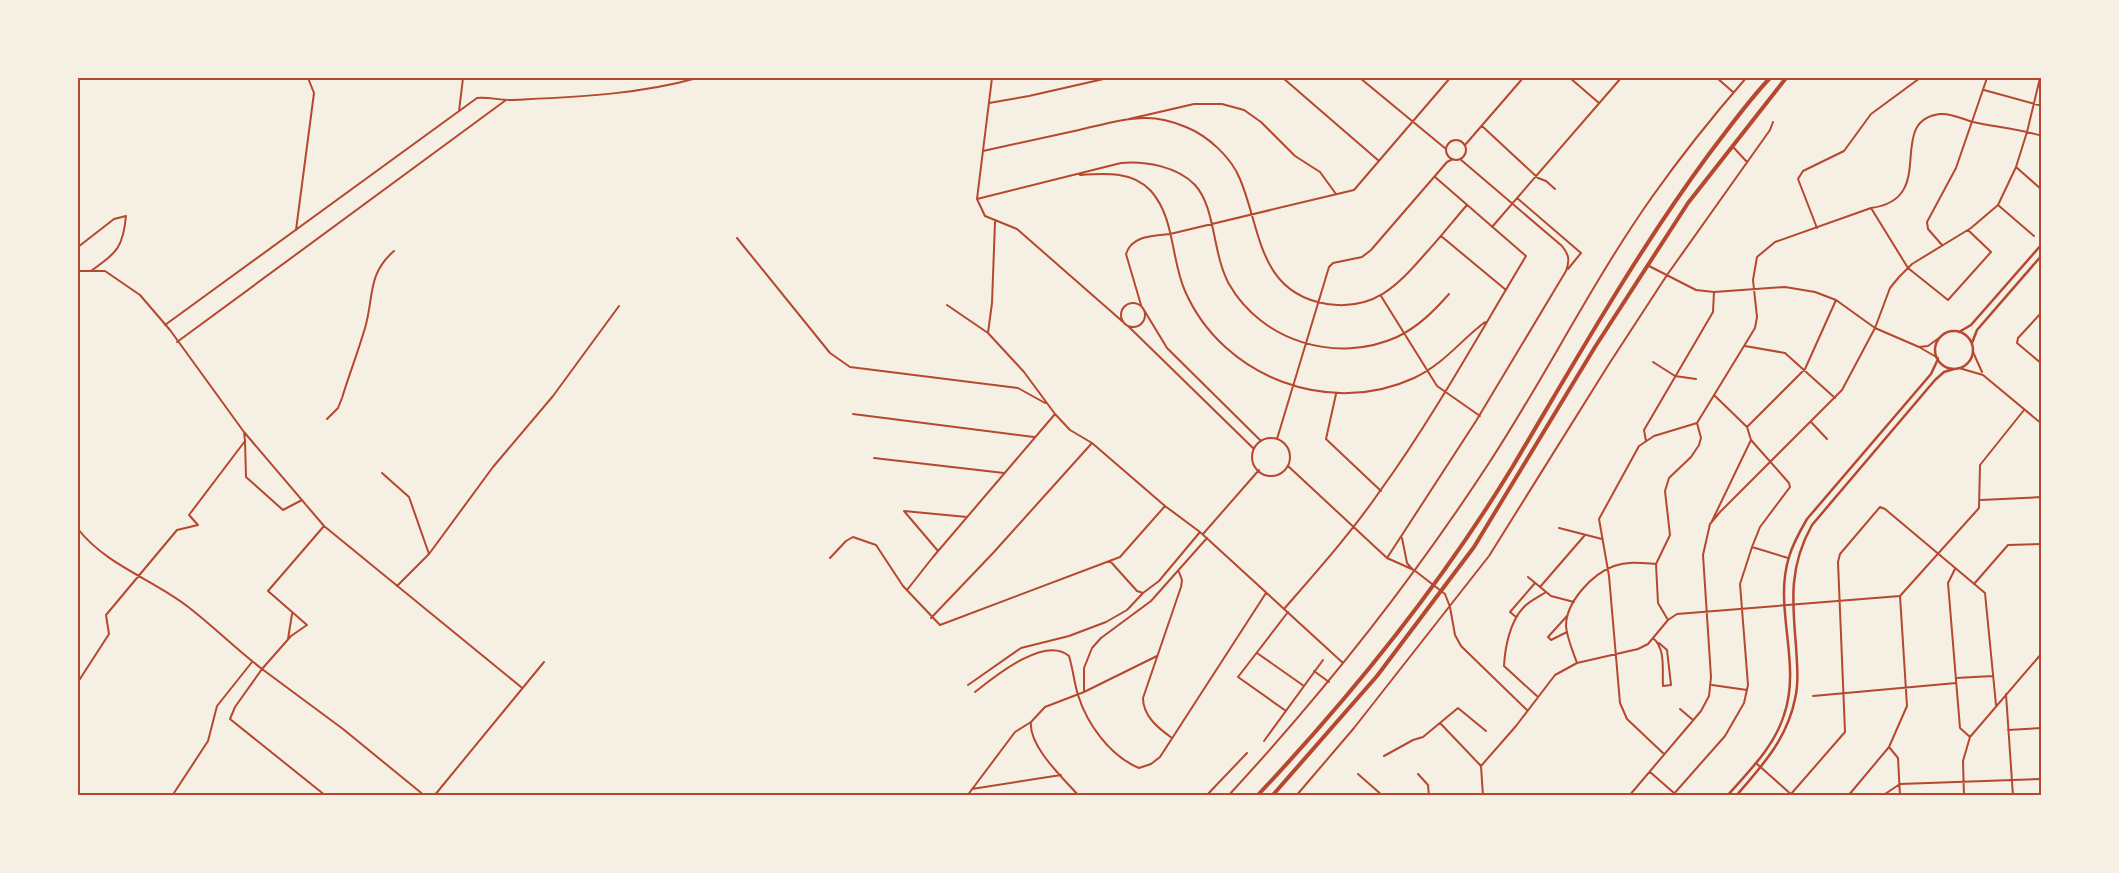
<svg xmlns="http://www.w3.org/2000/svg" width="2119" height="873" viewBox="0 0 2119 873" font-family="'Titillium Web',sans-serif">
<style>
.lines{fill:none;stroke-linecap:round;stroke-linejoin:round}
.minor{stroke:#b5482f;stroke-width:2}
.tertiary{stroke:#b5482f;stroke-width:2.5}
.trunk{stroke:#b5482f;stroke-width:4}
.neatline{fill:none;stroke:#b5482f;stroke-width:2}
</style>
<rect width="100%" height="100%" fill="#f6efe4"/>
<g class="lines">
<!-- minor -->
<path class="minor" d="M 992,78 L 977,199 L 985,216 L 1017,229 L 1122,321
M 1283,78 L 1379,161
M 1360,78 L 1446,149
M 1570,78 L 1599,103
M 1717,78 L 1733,92
M 1984,90 L 2042,106
M 989,103 L 1029,96 L 1108,78
M 459,111 L 463,78
M 1129,119 L 1194,104 L 1222,104 L 1244,110 L 1261,122 L 1295,156 L 1320,172 L 1336,194
M 1482,126 L 1538,178 L 1546,181 L 1555,189
M1446 150a10 10 0 1 1 20 0a10 10 0 1 1-20 0Z
M 1465,145 L 1523,78
M 1734,148 L 1747,162
M 983,151 C 1015,144 1047,137 1079,130 C 1101,125 1123,118 1146,118 C 1160,118 1174,122 1186,127 C 1208,136 1231,157 1240,179 C 1261,229 1258,293 1327,304 C 1374,311 1397,286 1425,254 C 1440,238 1453,221 1467,205
M 2016,167 L 2042,190
M 1080,175 C 1104,173 1133,171 1151,191 C 1175,218 1171,260 1185,291 C 1223,378 1330,417 1414,378 C 1444,364 1461,340 1485,322
M 1517,198 L 1581,253 L 1568,269
M 977,199 L 1121,163 C 1145,161 1177,166 1195,185 C 1216,208 1212,253 1229,284 C 1262,342 1337,364 1397,337 C 1418,327 1434,311 1449,294
M 1998,205 L 2034,236
M 1871,208 L 1908,268 L 1948,300 L 1991,252 L 1968,230
M 1492,227 L 1621,78
M 1817,228 L 1798,179 L 1803,171 L 1844,151 L 1871,114 L 1920,78
M 296,230 L 314,93 L 308,78
M 1441,236 L 1506,290
M 737,238 L 830,353 L 850,367 L 1018,388 L 1045,403
M 1942,245 L 1928,229 L 1927,222 L 1956,168 L 1987,78
M 78,247 L 114,219 L 126,216 C 123,248 117,252 91,271
M 1649,266 L 1696,290 L 1714,292 L 1785,287 L 1815,292 L 1836,300 L 1875,328 L 1919,347 L 1938,358
M 78,271 L 105,271 L 140,295 L 170,330 L 244,432 L 324,526 L 521,687
M 1381,296 L 1437,386 L 1480,416
M1121 315a12 12 0 1 1 24 0a12 12 0 1 1-24 0Z
M 947,305 L 988,333 L 1024,372 L 1055,414 L 1070,430 L 1092,443 L 1165,506 L 1200,532 L 1343,663
M 1141,305 L 1126,254 C 1132,235 1154,236 1170,234 L 1354,190 L 1450,78
M 1144,310 L 1167,348 L 1261,441
M 2042,312 L 2018,338 L 2017,343 L 2042,364
M 165,325 L 477,98 C 489,97 499,100 511,100 C 573,97 637,95 697,78
M 1128,326 L 1254,449
M 988,333 L 992,303 L 995,222
M 177,342 L 506,100
M 1745,346 L 1785,353 L 1835,398
M 1919,347 L 1928,346 L 1939,338
M 1973,352 L 1982,372
M 1653,362 L 1675,376 L 1696,379
M 1959,368 L 1983,375 L 2042,424
M 1336,394 L 1326,439 L 1381,491
M 853,414 L 1034,437
M 327,419 L 338,408 L 342,398 C 349,375 358,352 365,328 C 374,298 367,274 394,251
M 1811,422 L 1827,439
M 1747,427 L 1805,369 L 1836,300
M1252 457a19 19 0 1 1 38 0a19 19 0 1 1-38 0Z
M 1277,439 L 1329,267 L 1333,263 L 1362,257 L 1371,250 L 1447,162 L 1453,159
M 245,441 L 246,477 L 283,510 L 302,500
M 1646,441 L 1644,430 L 1713,312 L 1714,292
M 874,458 L 1004,473
M 1288,466 L 1387,558 L 1414,570 L 1445,594 L 1450,607 L 1455,635 L 1461,646 L 1527,710
M 382,473 L 409,497 L 429,554
M 1981,500 L 2042,497
M 904,511 L 967,517
M 904,511 L 938,551
M 1712,521 L 1751,440
M 1559,528 L 1602,539
M 78,529 C 106,565 152,579 187,606 C 213,626 236,649 262,669 L 291,636 L 307,625 L 268,591 L 324,526
M 1203,534 L 1259,470
M 1402,538 L 1407,563 L 1412,569
M 1752,547 L 1788,558
M 830,558 L 846,541 L 853,537 L 876,545 L 903,586 L 940,625 L 1120,557 L 1165,506
M 1387,558 L 1476,421 L 1566,271 C 1570,260 1569,255 1562,246 L 1460,159
M 1110,561 L 1137,591 L 1143,593 L 1159,581 L 1200,532
M 1955,569 L 1948,583 L 1960,728 L 1970,737
M 1528,577 L 1551,596 L 1574,602
M 1974,584 L 2008,545 L 2042,544
M 397,586 L 429,554 L 493,467 L 553,396 L 619,306
M 1540,587 L 1585,535
M 907,590 L 933,557 L 1055,414
M 1284,609 C 1317,571 1351,533 1380,491 C 1434,416 1479,334 1526,256 L 1435,177
M 1516,617 L 1510,612 L 1535,583
M 931,618 L 994,552 L 1092,443
M 1668,620 L 1658,603 L 1656,564 L 1670,535 L 1665,491 L 1669,478 L 1691,457 L 1699,445 L 1701,438 L 1697,423 L 1755,328 L 1757,317 L 1753,280 L 1757,257 L 1775,242 L 1871,208 C 1940,199 1884,121 1940,114 C 1952,113 1962,119 1973,122 C 1996,127 2019,129 2042,136
M 1567,632 L 1551,640 L 1548,637 L 1567,616
M 1653,638 C 1666,649 1662,670 1663,686 L 1671,685 L 1667,650 L 1659,643
M 288,639 L 292,614
M 1257,653 L 1304,686
M 1577,663 C 1573,652 1567,638 1566,626 C 1566,602 1592,574 1614,566 C 1628,561 1642,563 1656,564
M 1314,671 L 1329,682
M 1956,678 L 1993,676
M 78,682 L 109,634 L 106,615 L 177,530 L 198,525 L 189,515 L 245,441 L 244,432
M 968,685 L 1021,648 L 1069,636 L 1106,622 L 1127,610 L 1143,593
M 1712,685 L 1747,690
M 975,692 C 994,677 1045,635 1069,656 C 1073,669 1074,682 1078,695 C 1087,724 1110,756 1139,768 L 1151,764 L 1160,757 L 1266,593
M 1084,692 L 1084,668 L 1092,648 L 1101,638 L 1151,601 L 1207,538
M 2006,694 L 2013,796
M 1813,696 L 1956,683
M 1538,697 L 1504,666 C 1505,647 1510,622 1523,608 C 1529,601 1539,597 1546,592
M 1680,709 L 1693,720
M 1286,711 L 1238,677 L 1288,612
M 1031,722 C 1028,746 1064,779 1079,796
M 1440,723 L 1481,766 L 1483,796
M 2008,730 L 2042,728
M 1172,738 C 1158,728 1143,716 1143,698 L 1181,587 L 1182,580 L 1179,572
M 1264,741 L 1323,660
M 1889,747 L 1898,758 L 1900,796
M 1664,754 L 1627,719 L 1620,703 L 1609,576 L 1599,519 L 1639,446 L 1654,436 L 1697,423
M 1384,756 L 1413,740 L 1423,737 L 1458,708 L 1486,731
M 1756,763 L 1793,796
M 1481,766 L 1516,726 L 1555,675 L 1577,663 L 1638,649 L 1648,644 L 1668,620 L 1677,614 L 1900,596 L 1979,508 L 1980,465 L 2024,410
M 1650,772 L 1674,793
M 1358,774 L 1383,796
M 1418,774 L 1428,785 L 1429,796
M 972,789 L 1061,775
M 1850,793 L 1859,796
M 1791,794 L 1845,732 L 1838,562 L 1840,554 L 1880,507 L 1885,509 L 1985,593 L 1996,705
M 172,796 L 208,741 L 217,706 L 252,662
M 326,796 L 230,719 L 235,707 L 262,669 L 343,729 L 425,796
M 434,796 L 544,662
M 967,796 L 1015,732 L 1031,722 L 1045,707 L 1084,692 L 1157,656
M 1206,796 L 1247,753
M 1228,796 C 1324,692 1412,581 1489,463 C 1546,376 1592,282 1652,197 C 1681,156 1713,116 1746,78
M 1296,796 L 1354,728 L 1489,556 L 1609,364 L 1667,275 L 1770,130 L 1773,122
M 1629,796 L 1701,711 L 1709,696 L 1711,677 L 1703,555 L 1710,524 L 1720,512 L 1842,390 L 1875,328 L 1890,288 L 1899,277 L 1912,264 L 1971,228 L 1998,205 L 2016,167 L 2027,132 L 2040,78
M 1672,796 L 1725,736 L 1744,703 L 1748,685 L 1740,584 L 1752,547 L 1760,527 L 1790,487 L 1789,483 L 1751,440 L 1747,427 L 1714,395
M 1848,796 L 1889,747 L 1907,706 L 1900,596
M 1882,796 L 1900,784 L 2042,779
M 1964,796 L 1963,761 L 1970,737 L 2042,653"/>
<!-- tertiary -->
<path class="tertiary" d="M1935 350a19 19 0 1 1 38 0a19 19 0 1 1-38 0Z
M 1959,332 L 1971,325 L 2042,244
M 1972,343 L 1977,330 L 2042,255
M 1727,796 C 1749,771 1774,747 1784,715 C 1802,663 1773,608 1789,557 C 1793,543 1800,531 1807,519 L 1931,374 L 1938,359
M 1736,796 C 1762,766 1787,739 1795,699 C 1799,682 1797,664 1796,646 C 1792,600 1789,566 1812,525 L 1935,380 L 1944,372 L 1954,369"/>
<!-- trunk -->
<path class="trunk" d="M 1257,796 C 1352,695 1441,585 1513,466 C 1576,360 1636,253 1709,154 C 1729,128 1748,101 1770,78
M 1272,796 L 1377,676 L 1474,547 L 1595,347 L 1688,203 L 1786,78"/>
</g>
<!-- border -->
<rect width="2119" height="873" fill="none" stroke="#f6efe4" stroke-width="158"/>
<rect x="79" y="79" width="1961" height="715" class="neatline"/>
</svg>
